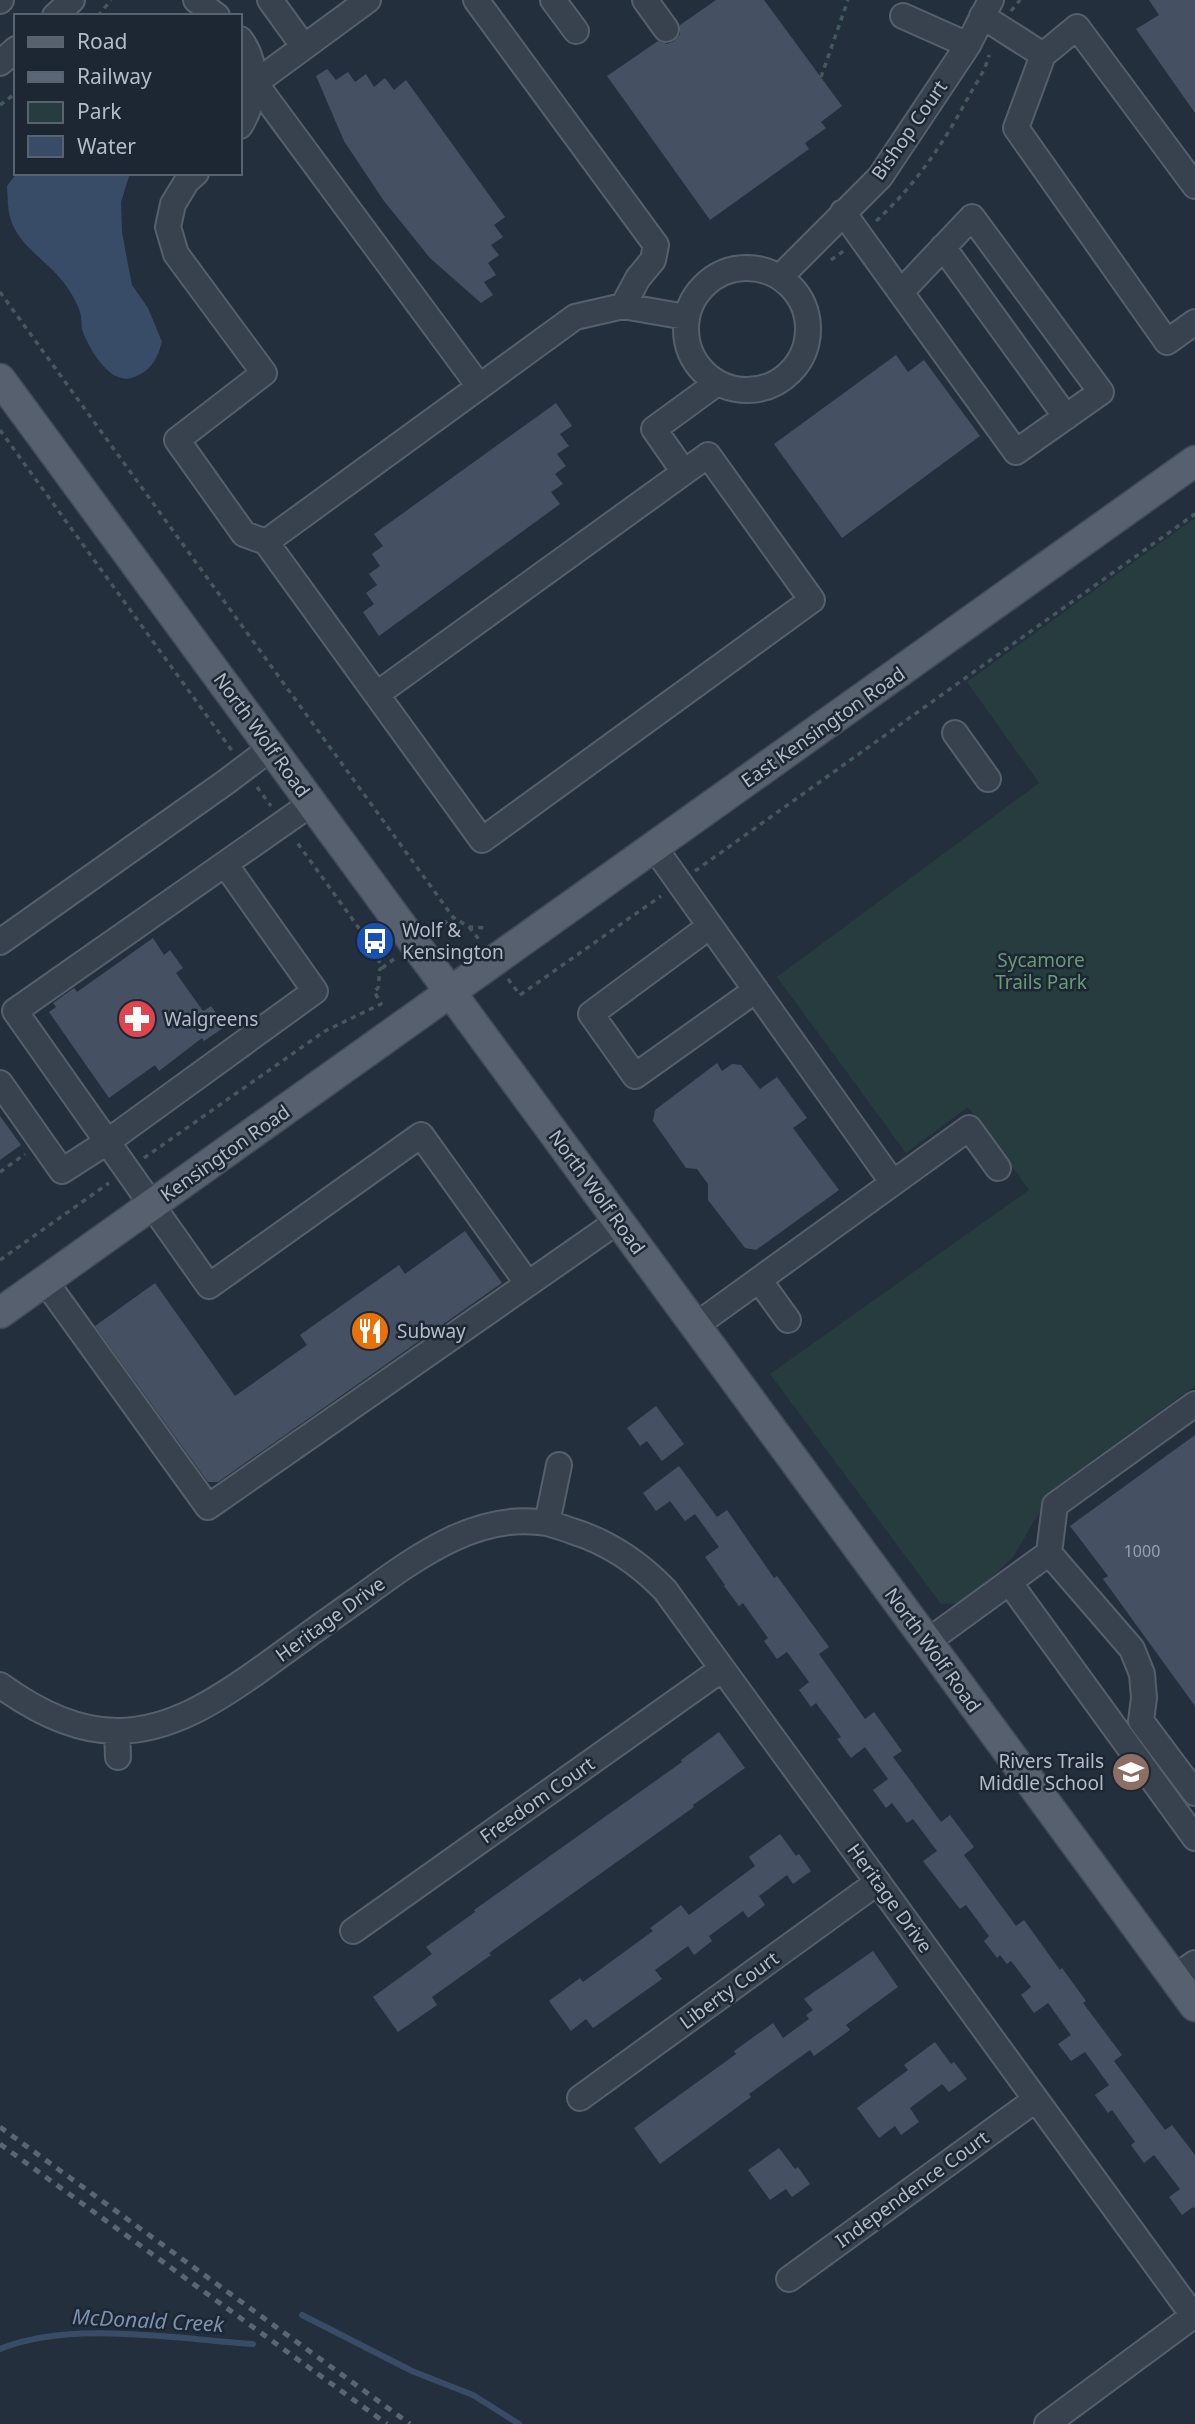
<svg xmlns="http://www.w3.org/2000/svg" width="1195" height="2424" viewBox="0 0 1195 2424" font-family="'Noto Sans',sans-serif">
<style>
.green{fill:#263c3f}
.water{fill:#394c67}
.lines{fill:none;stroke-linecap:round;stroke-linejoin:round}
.stream{stroke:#394c67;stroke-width:6}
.building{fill:#455162}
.minor-casing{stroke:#565f6c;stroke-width:28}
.major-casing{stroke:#414a57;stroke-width:33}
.path{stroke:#44595c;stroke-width:3.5;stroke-dasharray:5 5;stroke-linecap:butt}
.minor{stroke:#38414e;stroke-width:24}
.major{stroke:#56606e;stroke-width:30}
.rail{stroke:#5a6575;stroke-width:5;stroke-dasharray:7 7;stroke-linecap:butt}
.labels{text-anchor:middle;stroke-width:5;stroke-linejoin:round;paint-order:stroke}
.number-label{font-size:16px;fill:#98a1af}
.street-label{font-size:19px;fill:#b4bcc9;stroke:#1d2633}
.poi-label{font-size:19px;fill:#b4bcc9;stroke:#1d2633;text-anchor:start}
.park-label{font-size:19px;fill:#6b9a76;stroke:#1d2633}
.water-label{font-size:21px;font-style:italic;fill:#7c92b1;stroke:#1d2633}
</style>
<rect width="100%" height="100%" fill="#242f3e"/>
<!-- green -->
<path class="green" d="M 1195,518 L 1195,1386 L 1053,1489 L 1013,1557 L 991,1578 L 960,1603 L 941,1604 L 770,1374 L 1029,1190 L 968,1107 L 906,1153 L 777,977 L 1039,783 L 967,682 Z"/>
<!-- water -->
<path class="water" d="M 17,173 L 130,173 L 121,202 L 122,232 L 128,265 L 132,285 L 148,308 L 162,342 C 157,359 152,370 134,377 C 111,387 90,350 83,332 C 81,327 82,322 81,316 C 79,306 73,296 67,287 C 52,264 22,249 12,223 C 7,211 8,198 7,186 Z"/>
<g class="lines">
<!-- stream -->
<path class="stream" d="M 302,2315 L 412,2371 L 473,2395 L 519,2424
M 0,2349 C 70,2320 178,2339 253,2344"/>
</g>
<!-- building -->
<path class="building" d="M 716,0 L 764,0 L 842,106 L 821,122 L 826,128 L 805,143 L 809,149 L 710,220 L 607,76 L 658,41 L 667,44 L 674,41 L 680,34 L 680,25 Z
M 1149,0 L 1195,0 L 1195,113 L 1136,29 L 1159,15 Z
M 327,69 L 336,80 L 348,72 L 355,82 L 366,74 L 374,87 L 385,78 L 394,90 L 406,80 L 505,217 L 494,225 L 503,237 L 491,245 L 499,255 L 488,263 L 496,275 L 484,282 L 493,295 L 481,303 L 430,258 L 384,201 L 344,141 L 316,76 Z
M 896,355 L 908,372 L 924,360 L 980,436 L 842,538 L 774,444 Z
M 556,403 L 572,426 L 560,434 L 569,446 L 557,454 L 566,466 L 555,474 L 563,484 L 551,492 L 560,504 L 379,636 L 363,612 L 374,604 L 366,593 L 377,585 L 369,574 L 380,566 L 372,554 L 383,546 L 374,534 Z
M 153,938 L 164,955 L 170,950 L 183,968 L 176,973 L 203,1011 L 211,1006 L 226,1026 L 204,1041 L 202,1038 L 159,1071 L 155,1065 L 109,1098 L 49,1012 L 56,1007 L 53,1003 L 74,988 L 77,992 Z
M 717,1063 L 722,1071 L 732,1064 L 741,1065 L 760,1089 L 777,1077 L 807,1118 L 793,1128 L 839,1190 L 756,1250 L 745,1248 L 708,1200 L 708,1184 L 697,1169 L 686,1168 L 653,1121 L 655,1110 Z
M 0,1116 L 21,1145 L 0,1160 Z
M 465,1231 L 502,1283 L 218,1482 L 208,1482 L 95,1326 L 155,1283 L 235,1396 L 307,1345 L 300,1335 L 399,1265 L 405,1274 Z
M 656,1406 L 684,1444 L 662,1461 L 647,1441 L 640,1446 L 627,1428 Z
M 1195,1435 L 1195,1706 L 1103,1579 L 1108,1576 L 1070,1526 Z
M 679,1466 L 717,1517 L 727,1510 L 774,1578 L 777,1576 L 829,1647 L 819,1654 L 865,1719 L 874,1712 L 902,1751 L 893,1757 L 941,1822 L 950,1815 L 974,1847 L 964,1855 L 1016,1926 L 1024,1920 L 1060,1970 L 1062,1968 L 1086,2001 L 1083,2003 L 1122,2055 L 1114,2061 L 1165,2130 L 1172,2125 L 1195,2155 L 1195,2209 L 1193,2207 L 1182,2215 L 1169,2197 L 1180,2189 L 1154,2155 L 1144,2163 L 1131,2145 L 1135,2142 L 1112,2110 L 1108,2113 L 1095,2095 L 1109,2085 L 1085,2052 L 1071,2061 L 1058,2044 L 1071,2035 L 1048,2003 L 1034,2013 L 1021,1995 L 1031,1987 L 1011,1961 L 1007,1964 L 1000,1955 L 997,1958 L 984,1941 L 989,1936 L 966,1905 L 960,1909 L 923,1861 L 937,1851 L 913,1819 L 907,1823 L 892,1803 L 886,1808 L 873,1790 L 888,1779 L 865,1747 L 851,1758 L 837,1739 L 841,1737 L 816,1703 L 811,1707 L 799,1690 L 809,1682 L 787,1652 L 777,1659 L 764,1641 L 768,1638 L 743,1603 L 739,1606 L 724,1586 L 725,1585 L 705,1557 L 719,1547 L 695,1514 L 685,1521 L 670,1501 L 656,1511 L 643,1493 Z
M 719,1732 L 745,1768 L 693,1805 L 694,1807 L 489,1953 L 491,1955 L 432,1997 L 437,2005 L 398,2032 L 373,1997 L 432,1954 L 426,1947 L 475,1912 L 474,1910 L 682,1762 L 681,1760 Z
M 780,1834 L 796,1856 L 799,1854 L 811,1871 L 793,1884 L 787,1875 L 759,1896 L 765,1905 L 748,1918 L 743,1911 L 709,1936 L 712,1941 L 694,1955 L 688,1946 L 655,1970 L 662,1979 L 593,2028 L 586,2019 L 571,2031 L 549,2001 L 580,1978 L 583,1982 L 653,1931 L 650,1928 L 681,1905 L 689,1915 L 755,1866 L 749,1857 Z
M 873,1951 L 898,1987 L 846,2025 L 850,2030 L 814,2056 L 810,2050 L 749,2094 L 751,2097 L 660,2164 L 634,2128 L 736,2054 L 734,2051 L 773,2023 L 783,2038 L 809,2019 L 806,2015 L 813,2010 L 804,1999 Z
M 935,2042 L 951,2064 L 954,2062 L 967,2079 L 949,2092 L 942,2084 L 910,2108 L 919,2122 L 901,2135 L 895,2126 L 879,2138 L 857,2108 L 908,2070 L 904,2065 Z
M 779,2148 L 795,2169 L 798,2167 L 810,2184 L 792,2197 L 786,2189 L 770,2200 L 748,2170 Z"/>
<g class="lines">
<defs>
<path id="minor" d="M 196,0 L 217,16
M 270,0 L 304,47
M 368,0 L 255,83 L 479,386
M 476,0 L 656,245 L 653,260 L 638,278 L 623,306
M 553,0 L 576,31
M 645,0 L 666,29
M 0,1 L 1,0
M 55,16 L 72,0
M 903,16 L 968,45
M 982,16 L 1043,55
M 240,39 C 259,64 256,100 240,126
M 0,63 L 16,49
M 196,173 L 187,181 L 173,204 L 168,227 L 176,254 L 264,373 L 177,440 L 244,534 L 266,542 L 482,840 L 812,600 L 708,455 L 377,694
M 1195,186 L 1077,27 L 1043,55 L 1016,128 L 1167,342 L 1195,322
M 843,212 L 860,236 L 1016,452 L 1101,392 L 972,217 L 901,292
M 943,247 L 1066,417
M686 329a61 61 0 1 1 122 0a61 61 0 1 1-122 0Z
M 780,277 L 880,177 L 968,45 L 991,0
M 684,472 L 654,429 L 717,383
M 266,542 L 575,317 L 623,306 L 686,317
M 955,733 L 988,779
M 312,803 L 15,1011 L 209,1286 L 421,1135 L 528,1284
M 654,847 L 893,1183
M 710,926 L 591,1014 L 635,1076 L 756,990
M 0,942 L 226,782 L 271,748
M 0,1083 L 62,1171 L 107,1142 L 315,991 L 225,864
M 759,1280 L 788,1320
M 45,1281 L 208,1507 L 618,1221
M 695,1326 L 969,1128 L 998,1168
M 547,1523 L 559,1465
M 1049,1553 L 1132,1649 L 1142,1674 L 1144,1698 L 1141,1721 L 1195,1793
M 1009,1582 L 1195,1838
M 927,1642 L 1049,1553 L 1055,1505 L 1195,1404
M 0,1685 C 33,1709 75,1731 117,1731 C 171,1731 219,1699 261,1669 C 294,1645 327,1621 360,1598 C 414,1559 476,1511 547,1523 C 555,1525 564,1528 572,1531 C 608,1542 640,1564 665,1590 L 1195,2318
M 117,1731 L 118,1757
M 353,1931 L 722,1669
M 1174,1978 L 1195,1963
M 580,2098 L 878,1882
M 789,2279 L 1035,2100
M 1047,2424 L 1193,2316"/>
<path id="major" d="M 0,379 L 1195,2006
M 0,1313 L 1195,461"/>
</defs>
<!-- minor casing -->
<use href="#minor" class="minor-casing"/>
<!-- major casing -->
<use href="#major" class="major-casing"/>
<!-- path -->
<path class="path" d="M 1011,11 L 1020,0
M 98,16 L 111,0
M 821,77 L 848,0
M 0,105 L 16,93
M 876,221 C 916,185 945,141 970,94 C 977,82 986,69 989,55
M 831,260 L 845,250
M 0,292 L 453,917 L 469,927 L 488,928
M 0,430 L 233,752
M 257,787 L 271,806
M 695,871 L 1195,514
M 469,927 L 481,942
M 435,930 L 453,917
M 382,968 L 394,959
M 508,979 L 520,995 L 661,896
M 144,1158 L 325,1031 L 381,1004 L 374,991 L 378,988 L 380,969 L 382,968 L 374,949 L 296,841
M 0,1172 L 25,1154
M 0,1260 L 109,1183"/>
<!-- minor -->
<use href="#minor" class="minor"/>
<!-- major -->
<use href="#major" class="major"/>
<!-- rail -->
<path class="rail" d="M 0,2127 L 410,2424
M 0,2144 L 387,2424"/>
</g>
<!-- icons -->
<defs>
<symbol id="bus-disc" viewBox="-11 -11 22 22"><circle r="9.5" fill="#1a4fb4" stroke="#1d2633"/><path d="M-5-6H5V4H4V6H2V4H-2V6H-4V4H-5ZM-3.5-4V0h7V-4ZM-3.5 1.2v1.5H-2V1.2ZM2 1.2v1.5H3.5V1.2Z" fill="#fff"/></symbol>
<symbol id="pharmacy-disc" viewBox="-11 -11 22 22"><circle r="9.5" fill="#e0444e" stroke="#1d2633"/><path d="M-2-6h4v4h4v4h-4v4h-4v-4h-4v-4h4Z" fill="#fff"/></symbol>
<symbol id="restaurant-disc" viewBox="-11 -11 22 22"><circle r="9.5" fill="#e8710a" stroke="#1d2633"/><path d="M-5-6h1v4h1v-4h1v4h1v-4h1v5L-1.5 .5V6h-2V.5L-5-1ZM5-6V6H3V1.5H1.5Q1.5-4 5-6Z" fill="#fff"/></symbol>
<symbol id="school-disc" viewBox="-11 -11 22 22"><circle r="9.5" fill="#8d6e63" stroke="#1d2633"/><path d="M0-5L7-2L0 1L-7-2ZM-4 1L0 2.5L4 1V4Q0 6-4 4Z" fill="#fff"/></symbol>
</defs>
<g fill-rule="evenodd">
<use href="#bus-disc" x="353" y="919" width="44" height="44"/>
<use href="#pharmacy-disc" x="115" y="997" width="44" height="44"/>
<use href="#restaurant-disc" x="348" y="1309" width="44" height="44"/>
<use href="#school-disc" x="1109" y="1750" width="44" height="44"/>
</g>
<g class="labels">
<!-- number labels -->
<g class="number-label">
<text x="1142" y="1557">1000</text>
</g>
<!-- street labels -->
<g class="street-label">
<text transform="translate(909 130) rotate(-55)" y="7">Bishop Court</text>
<text transform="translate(823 727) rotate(-35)" y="7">East Kensington Road</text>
<text transform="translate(262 735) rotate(54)" y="7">North Wolf Road</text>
<text transform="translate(225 1153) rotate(-35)" y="7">Kensington Road</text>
<text transform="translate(597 1192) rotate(54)" y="7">North Wolf Road</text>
<text transform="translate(330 1619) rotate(-36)" y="7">Heritage Drive</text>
<text transform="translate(933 1650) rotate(54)" y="7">North Wolf Road</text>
<text transform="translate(537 1800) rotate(-35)" y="7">Freedom Court</text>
<text transform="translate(890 1898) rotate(54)" y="7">Heritage Drive</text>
<text transform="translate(729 1990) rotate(-36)" y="7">Liberty Court</text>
<text transform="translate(912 2189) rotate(-36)" y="7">Independence Court</text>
</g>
<!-- poi labels -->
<g class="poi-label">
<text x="402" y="937">Wolf &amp;<tspan x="402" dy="22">Kensington</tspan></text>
<text x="164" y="1026">Walgreens</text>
<text x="397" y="1338">Subway</text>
<text x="1104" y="1768" text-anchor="end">Rivers Trails<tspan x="1104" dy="22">Middle School</tspan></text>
</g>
<!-- park labels -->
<g class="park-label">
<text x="1041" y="967">Sycamore<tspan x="1041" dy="22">Trails Park</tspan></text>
</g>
<!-- water labels -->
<g class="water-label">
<text transform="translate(148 2321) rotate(3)" y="7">McDonald Creek</text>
</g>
</g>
<!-- legend -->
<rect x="14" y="14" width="228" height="161" fill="#1d2633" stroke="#59626f" stroke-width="2"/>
<rect x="28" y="37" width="35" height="10" fill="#56606e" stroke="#59626f" stroke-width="2"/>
<text x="77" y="49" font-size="21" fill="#b4bcc9">Road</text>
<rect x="28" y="72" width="35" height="10" fill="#5a6575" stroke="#59626f" stroke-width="2"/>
<text x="77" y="84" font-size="21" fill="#b4bcc9">Railway</text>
<rect x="28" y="102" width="35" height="21" fill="#263c3f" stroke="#59626f" stroke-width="2"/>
<text x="77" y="119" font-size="21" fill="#b4bcc9">Park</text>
<rect x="28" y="136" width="35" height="21" fill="#394c67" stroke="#59626f" stroke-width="2"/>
<text x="77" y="154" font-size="21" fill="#b4bcc9">Water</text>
</svg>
